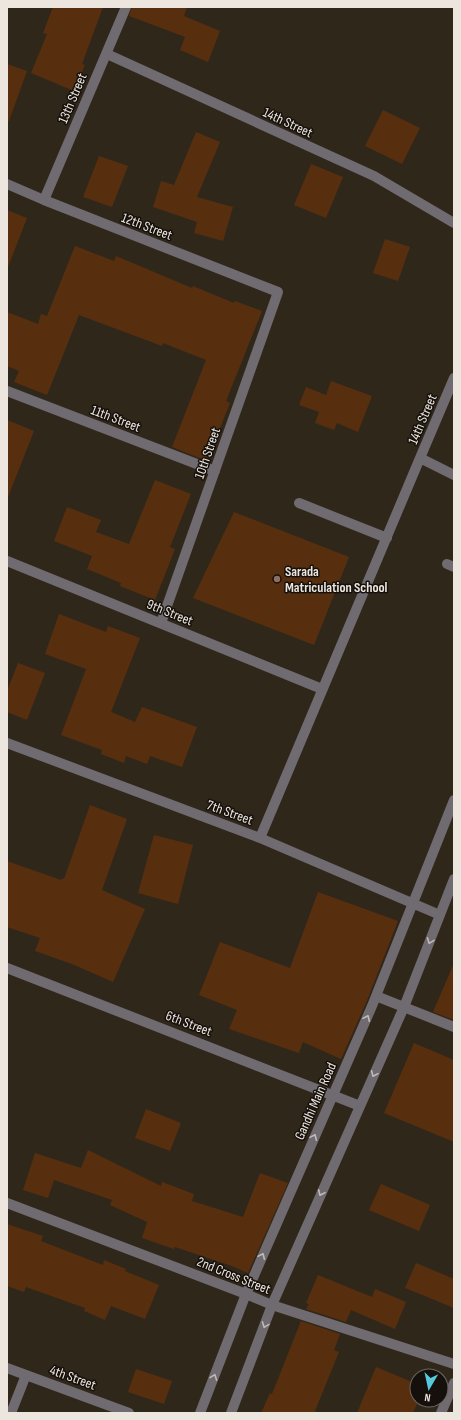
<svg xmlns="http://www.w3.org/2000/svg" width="461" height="1420" viewBox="0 0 461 1420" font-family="'Sofia Sans Condensed',sans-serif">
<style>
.building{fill:#572f0f}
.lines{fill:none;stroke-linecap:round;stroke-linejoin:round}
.minor{stroke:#706b71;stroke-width:10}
.oneway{stroke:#c1bbb8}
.education-dot{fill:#8d6e63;stroke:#15100b;stroke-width:1.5}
.labels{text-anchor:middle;stroke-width:3;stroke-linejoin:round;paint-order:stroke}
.street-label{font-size:14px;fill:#ede6df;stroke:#15100b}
.poi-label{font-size:14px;font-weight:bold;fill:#ede6df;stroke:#15100b;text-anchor:start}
</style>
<rect width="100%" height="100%" fill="#30271b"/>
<!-- building -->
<path class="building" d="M 53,7 L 103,7 L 82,64 L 85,65 L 74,91 L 31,73 L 47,34 L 43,33 Z
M 132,7 L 187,7 L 184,16 L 220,31 L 208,62 L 180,50 L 185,37 L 129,16 Z
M 7,64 L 27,71 L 9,121 L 7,121 Z
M 383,110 L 420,128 L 402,164 L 365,146 Z
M 196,132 L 220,142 L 197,197 L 233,207 L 223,241 L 194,233 L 197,222 L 153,207 L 161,181 L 174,185 Z
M 99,156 L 128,166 L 112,207 L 83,197 Z
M 311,164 L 343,177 L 326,218 L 294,205 Z
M 7,210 L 27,218 L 8,267 L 7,267 Z
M 385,239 L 410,247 L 398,281 L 373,273 Z
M 75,246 L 114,261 L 116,256 L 192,288 L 193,286 L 234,303 L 235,301 L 262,311 L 226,401 L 230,403 L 207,461 L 172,447 L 206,360 L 163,343 L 162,346 L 79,315 L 47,395 L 14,382 L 19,371 L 7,366 L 7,312 L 38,324 L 41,314 L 47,316 Z
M 331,381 L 372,396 L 358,432 L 337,423 L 334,430 L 315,423 L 319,412 L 299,405 L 306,387 L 326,395 Z
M 7,420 L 34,431 L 8,497 L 7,497 Z
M 155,480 L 191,494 L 170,547 L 175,549 L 155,600 L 120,586 L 121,583 L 87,569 L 92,556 L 54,541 L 67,507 L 101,520 L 96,532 L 129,544 Z
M 234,512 L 349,557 L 314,645 L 193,598 Z
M 59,614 L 106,632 L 108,626 L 140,638 L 111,712 L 135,722 L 142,707 L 197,727 L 182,767 L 150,756 L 147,764 L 126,756 L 124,763 L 101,754 L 102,750 L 61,735 L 86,669 L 45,654 Z
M 18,663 L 45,673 L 27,720 L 7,712 L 7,691 Z
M 90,805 L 127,819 L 102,890 L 145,909 L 113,982 L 72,964 L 35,951 L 40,938 L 7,927 L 7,861 L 61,880 L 62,878 L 64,879 Z
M 154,835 L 193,845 L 178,904 L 138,893 Z
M 318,892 L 398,921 L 366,1003 L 341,1059 L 303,1042 L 299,1053 L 229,1029 L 237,1010 L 199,995 L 220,942 L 290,968 Z
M 454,963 L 454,1020 L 433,1012 Z
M 414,1043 L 454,1060 L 454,1142 L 384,1113 Z
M 146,1109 L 181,1123 L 170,1151 L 135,1138 Z
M 88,1150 L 161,1186 L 162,1182 L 194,1194 L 192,1201 L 243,1217 L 260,1173 L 288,1183 L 248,1273 L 232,1266 L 175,1247 L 174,1249 L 142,1238 L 147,1222 L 110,1205 L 112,1200 L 54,1180 L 48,1198 L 23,1190 L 35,1153 L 81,1168 Z
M 381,1184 L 430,1205 L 419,1231 L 369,1210 Z
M 7,1224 L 43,1236 L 41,1241 L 103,1265 L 104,1260 L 126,1269 L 125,1271 L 159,1285 L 145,1319 L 111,1306 L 105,1320 L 84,1311 L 85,1308 L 26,1287 L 24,1292 L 7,1286 Z
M 416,1263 L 454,1279 L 454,1308 L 405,1288 Z
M 318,1275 L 372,1297 L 375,1289 L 406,1302 L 395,1329 L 351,1310 L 346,1322 L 306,1309 L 309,1304 L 306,1303 Z
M 301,1321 L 340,1334 L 334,1350 L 339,1352 L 315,1411 L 318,1413 L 261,1413 L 270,1393 L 272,1394 Z
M 376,1367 L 417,1384 L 417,1404 L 413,1413 L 357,1413 Z
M 136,1369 L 172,1381 L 164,1404 L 128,1392 Z"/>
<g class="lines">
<!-- minor -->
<path class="minor" d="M 107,54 L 374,176 L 454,223
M 7,184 L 44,200 L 278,292 L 161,623
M 44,200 L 126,7
M 454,378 L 420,458 L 454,475
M 7,391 L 215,471
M 299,503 L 387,538
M 7,561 L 322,689
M 447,564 L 454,567
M 7,743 L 260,838 L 440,915
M 260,838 L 420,458
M 7,968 L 360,1106
M 376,996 L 454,1027
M 7,1203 L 246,1294 L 272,1305 L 454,1364
M 7,1368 L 129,1413
M 11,1413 L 26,1375
M 200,1413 L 246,1294 L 372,1006 L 454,800
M 231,1413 L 272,1305 L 404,1007 L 454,879
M 441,1413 L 454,1383"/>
</g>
<!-- one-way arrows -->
<defs><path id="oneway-chevron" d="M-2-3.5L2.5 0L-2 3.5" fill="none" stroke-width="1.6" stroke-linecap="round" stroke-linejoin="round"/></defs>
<g class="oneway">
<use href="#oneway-chevron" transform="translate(430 941) rotate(111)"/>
<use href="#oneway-chevron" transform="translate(367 1018) rotate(-66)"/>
<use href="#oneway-chevron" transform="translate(374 1074) rotate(114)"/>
<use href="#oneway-chevron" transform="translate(314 1137) rotate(-66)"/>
<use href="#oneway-chevron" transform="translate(321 1193) rotate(114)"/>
<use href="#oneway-chevron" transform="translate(262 1256) rotate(-66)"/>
<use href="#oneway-chevron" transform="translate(265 1325) rotate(111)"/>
<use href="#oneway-chevron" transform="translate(214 1377) rotate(-69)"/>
</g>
<!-- markers -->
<circle class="education-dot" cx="277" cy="579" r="4"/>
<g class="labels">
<!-- street labels -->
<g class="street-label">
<text transform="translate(72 98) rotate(-67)" y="5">13th Street</text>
<text transform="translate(288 122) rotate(25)" y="5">14th Street</text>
<text transform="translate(147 226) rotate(21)" y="5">12th Street</text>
<text transform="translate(116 418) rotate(21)" y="5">11th Street</text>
<text transform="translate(422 419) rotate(-67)" y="5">14th Street</text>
<text transform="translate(207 453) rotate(-71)" y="5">10th Street</text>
<text transform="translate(170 612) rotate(22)" y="5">9th Street</text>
<text transform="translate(230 812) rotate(20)" y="5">7th Street</text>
<text transform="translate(189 1023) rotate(21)" y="5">6th Street</text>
<text transform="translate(315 1101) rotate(-66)" y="5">Gandhi Main Road</text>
<text transform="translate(234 1275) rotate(22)" y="5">2nd Cross Street</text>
<text transform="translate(73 1377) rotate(20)" y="5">4th Street</text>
</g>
<!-- poi labels -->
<g class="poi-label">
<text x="285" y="576">Sarada<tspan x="285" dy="16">Matriculation School</tspan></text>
</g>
</g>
<!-- border -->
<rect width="461" height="1420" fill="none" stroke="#ede6df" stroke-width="16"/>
<!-- north arrow -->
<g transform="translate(429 1388) rotate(189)"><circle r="19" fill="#15100b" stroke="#6b6660"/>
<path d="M0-3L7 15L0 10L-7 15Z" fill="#55cadf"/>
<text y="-6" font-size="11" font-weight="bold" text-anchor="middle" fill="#ede6df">N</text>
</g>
</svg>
